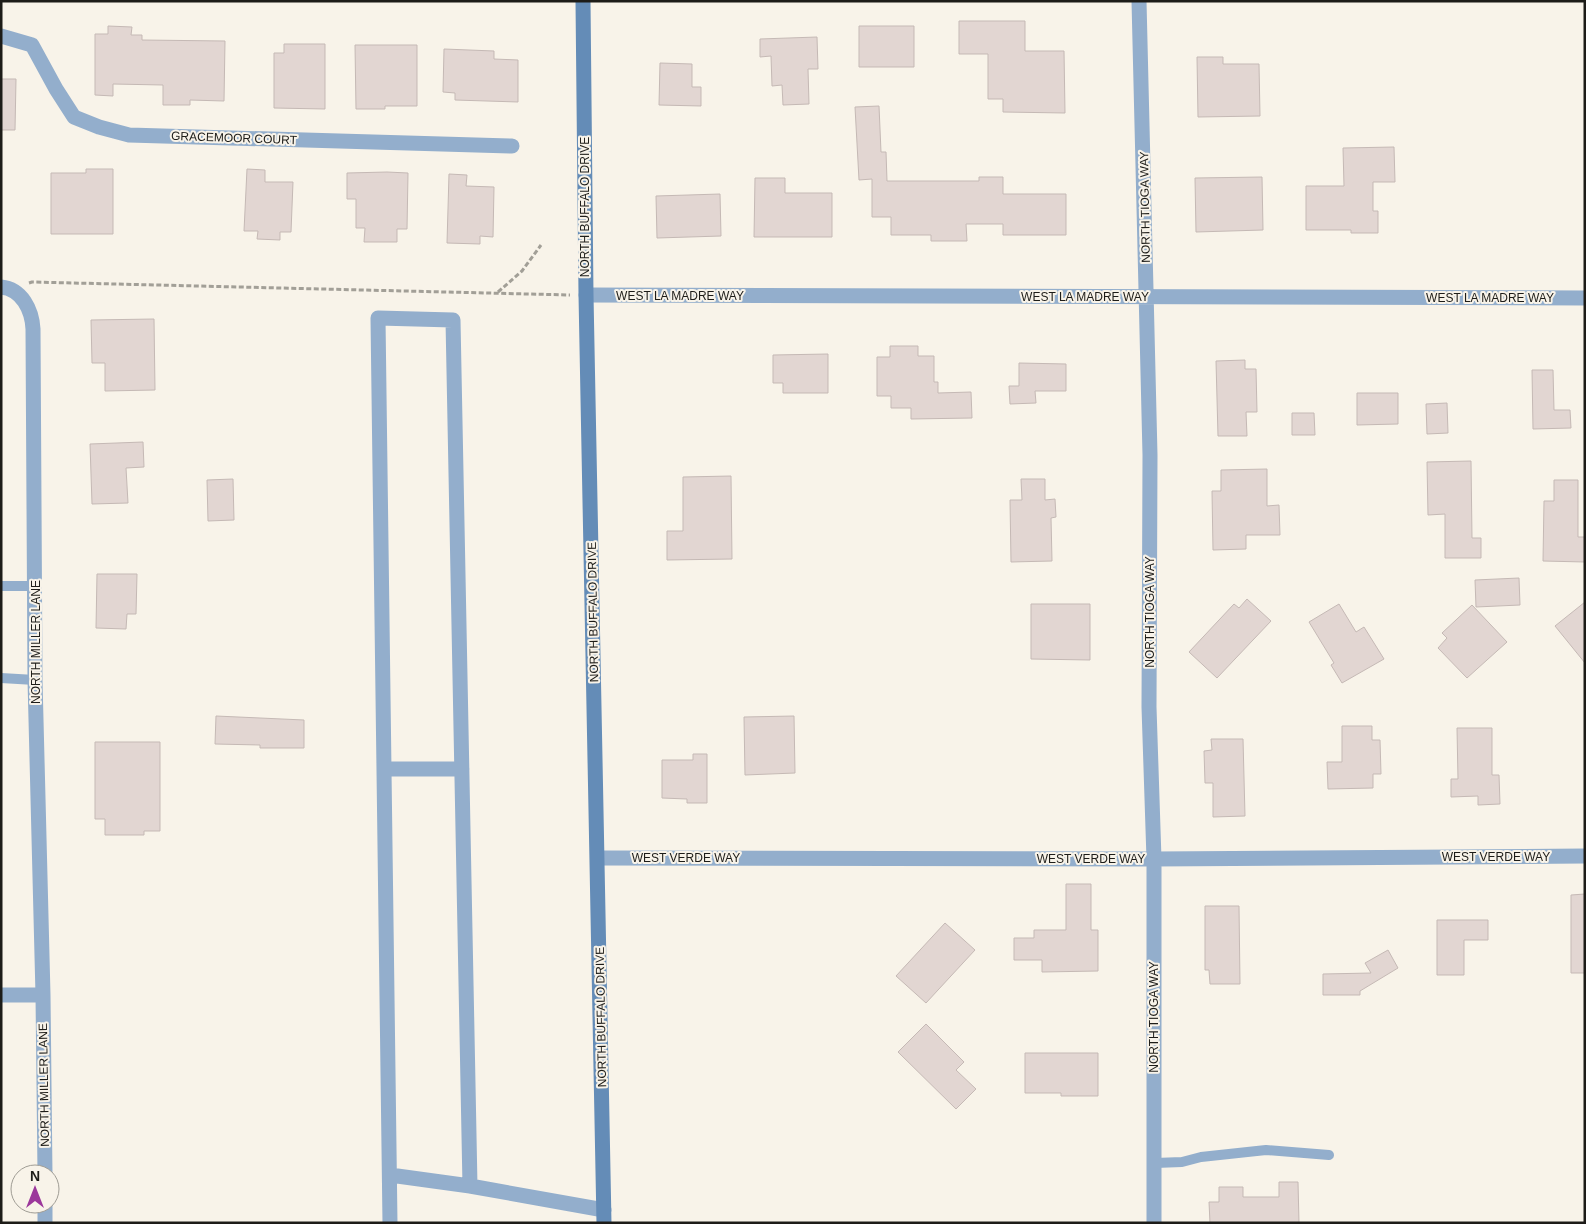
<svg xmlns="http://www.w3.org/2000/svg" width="1586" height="1224" viewBox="0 0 1586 1224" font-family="Helvetica,sans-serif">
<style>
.building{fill:#e2d6d2;stroke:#c5b9b5}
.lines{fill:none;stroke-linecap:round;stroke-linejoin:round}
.path{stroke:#a29f97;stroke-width:3;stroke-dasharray:5 2.5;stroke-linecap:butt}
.lane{stroke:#93aecc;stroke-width:10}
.street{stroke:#93aecc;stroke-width:15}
.secondary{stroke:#648cb7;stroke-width:15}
.labels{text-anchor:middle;stroke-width:4;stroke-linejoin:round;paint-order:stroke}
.street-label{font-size:12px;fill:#1d1c18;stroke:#f8f3e9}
</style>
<rect width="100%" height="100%" fill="#f8f3e9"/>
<!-- building -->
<path class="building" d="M 959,21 L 1025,21 L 1025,51 L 1064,51 L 1065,113 L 1003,112 L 1003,99 L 988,99 L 988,54 L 959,54 Z
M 108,26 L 132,27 L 131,35 L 142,35 L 142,40 L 225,41 L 224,101 L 190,100 L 190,105 L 163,105 L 163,85 L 113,84 L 113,96 L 95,95 L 95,34 L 108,34 Z
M 859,26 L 914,26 L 914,67 L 859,67 Z
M 817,37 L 818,69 L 808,69 L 809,104 L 783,105 L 782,85 L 772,86 L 771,56 L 760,57 L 760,39 Z
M 284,44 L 325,44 L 325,109 L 274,108 L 274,53 L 284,53 Z
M 355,45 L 417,45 L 417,106 L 385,106 L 385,109 L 356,109 Z
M 444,49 L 494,51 L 494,59 L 518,60 L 518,102 L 455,100 L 455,93 L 443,92 Z
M 1197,57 L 1223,57 L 1223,64 L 1259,64 L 1260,116 L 1198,117 Z
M 660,63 L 692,64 L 692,87 L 701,87 L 701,106 L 659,105 Z
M 1,79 L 16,79 L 15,130 L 1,130 Z
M 879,106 L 881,152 L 886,152 L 887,181 L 979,181 L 979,177 L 1003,177 L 1003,194 L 1066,194 L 1066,235 L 1003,235 L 1003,224 L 966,224 L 967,241 L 931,241 L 931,235 L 891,235 L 891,217 L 872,217 L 872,179 L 859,180 L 855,107 Z
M 1394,147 L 1395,182 L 1373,182 L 1373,211 L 1378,211 L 1378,233 L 1351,233 L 1351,230 L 1306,230 L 1306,186 L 1344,186 L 1343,148 Z
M 86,169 L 113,169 L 113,234 L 51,234 L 51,173 L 86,173 Z
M 247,169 L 265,170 L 265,182 L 293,182 L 291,232 L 280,232 L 280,240 L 257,239 L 258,231 L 244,231 Z
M 387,172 L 408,173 L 407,229 L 397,229 L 397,242 L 364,242 L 365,228 L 356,228 L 356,199 L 347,199 L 347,173 Z
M 449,174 L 467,175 L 466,186 L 494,187 L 493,237 L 480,236 L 480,244 L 447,243 Z
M 1262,177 L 1263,230 L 1196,232 L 1195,178 Z
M 755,178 L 785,178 L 785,193 L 832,193 L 832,237 L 754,237 Z
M 720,194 L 721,236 L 657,238 L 656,196 Z
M 154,319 L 155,390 L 105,391 L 105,363 L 92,363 L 91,320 Z
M 890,346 L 918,346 L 918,356 L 934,356 L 934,382 L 938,382 L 938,393 L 971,392 L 972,418 L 911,419 L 911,408 L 891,408 L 891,396 L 877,396 L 877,357 L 890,357 Z
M 828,354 L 828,393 L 783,393 L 783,383 L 773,383 L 773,355 Z
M 1245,360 L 1245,369 L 1256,369 L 1257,412 L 1246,412 L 1247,436 L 1218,436 L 1216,361 Z
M 1019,363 L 1066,364 L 1066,391 L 1035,391 L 1036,403 L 1010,404 L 1009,386 L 1019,386 Z
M 1532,370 L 1553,370 L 1554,410 L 1570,410 L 1571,428 L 1533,429 Z
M 1357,393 L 1398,393 L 1398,424 L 1357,425 Z
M 1447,403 L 1448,433 L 1427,434 L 1426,404 Z
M 1292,413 L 1314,413 L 1315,435 L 1292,435 Z
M 143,442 L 144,467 L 126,468 L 128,503 L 92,504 L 90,444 Z
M 1471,461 L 1472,538 L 1481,538 L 1481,558 L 1445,558 L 1445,514 L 1428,515 L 1427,462 Z
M 1267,469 L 1267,506 L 1279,505 L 1280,535 L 1246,535 L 1246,549 L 1213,550 L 1212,491 L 1221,491 L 1221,470 Z
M 731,476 L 732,559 L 667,560 L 667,531 L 683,531 L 683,477 Z
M 233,479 L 234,520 L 208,521 L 207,480 Z
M 1021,479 L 1045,479 L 1045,500 L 1055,499 L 1056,517 L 1051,518 L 1052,561 L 1011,562 L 1010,500 L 1022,500 Z
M 1554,480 L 1578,480 L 1578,537 L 1585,537 L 1585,562 L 1543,561 L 1544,501 L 1554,501 Z
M 97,574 L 137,574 L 136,614 L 127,614 L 126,629 L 96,628 Z
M 1519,578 L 1520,605 L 1476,607 L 1475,580 Z
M 1247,599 L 1271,621 L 1217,678 L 1189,652 L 1234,604 L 1239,608 Z
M 1585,602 L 1585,663 L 1555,626 Z
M 1031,604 L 1090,604 L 1090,660 L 1031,659 Z
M 1339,604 L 1356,632 L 1364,627 L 1384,659 L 1342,683 L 1331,665 L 1334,663 L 1309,622 Z
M 1472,605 L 1507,642 L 1467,678 L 1438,648 L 1447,638 L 1442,633 Z
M 216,716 L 304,720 L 304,748 L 260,748 L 260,745 L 215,744 Z
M 794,716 L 795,773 L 745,775 L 744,717 Z
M 1342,726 L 1372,726 L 1372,740 L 1380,740 L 1381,774 L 1373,774 L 1373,788 L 1328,789 L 1327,762 L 1342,762 Z
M 1457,728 L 1492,728 L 1492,775 L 1499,775 L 1500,804 L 1478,805 L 1478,796 L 1451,797 L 1451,779 L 1458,779 Z
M 1211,739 L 1243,739 L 1245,816 L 1213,817 L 1213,783 L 1205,783 L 1204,751 L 1212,750 Z
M 95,742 L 160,742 L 160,831 L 144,831 L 144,835 L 105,835 L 105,819 L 95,819 Z
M 693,754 L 707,754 L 707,803 L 687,803 L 687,799 L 662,798 L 662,760 L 693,760 Z
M 1066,884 L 1091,884 L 1091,930 L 1098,930 L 1098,971 L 1042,972 L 1042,960 L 1014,960 L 1014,938 L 1034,938 L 1034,930 L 1066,930 Z
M 1585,894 L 1585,973 L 1571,973 L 1571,895 Z
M 1205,906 L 1239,906 L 1240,984 L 1210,984 L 1209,970 L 1205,970 Z
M 1437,920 L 1488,920 L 1488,940 L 1464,940 L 1464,975 L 1437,975 Z
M 945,923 L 975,950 L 926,1003 L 896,976 Z
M 1388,950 L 1398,968 L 1360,991 L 1360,995 L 1323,995 L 1323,974 L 1371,973 L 1365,963 Z
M 926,1024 L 964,1062 L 956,1070 L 976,1089 L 956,1109 L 898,1052 Z
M 1025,1053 L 1098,1053 L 1098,1096 L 1061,1096 L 1061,1093 L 1025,1093 Z
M 1279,1182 L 1298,1182 L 1299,1223 L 1210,1223 L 1209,1202 L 1219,1202 L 1219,1187 L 1243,1187 L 1243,1197 L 1279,1197 Z"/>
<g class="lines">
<!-- path -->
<path class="path" d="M 29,283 L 32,282 L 570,295
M 498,292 L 522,271 L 541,245"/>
<!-- lane -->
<path class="lane" d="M 1,586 L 35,586
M 1,678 L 35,680
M 1155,1163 L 1182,1162 L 1201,1157 L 1266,1150 L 1329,1155"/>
<!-- street -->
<path class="street" d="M 1139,1 L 1150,455 L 1149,707 L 1154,859 L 1154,1223
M 1,36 L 32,45 L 56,89 L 74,117 L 99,127 L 129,135 L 512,146
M 1,287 C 22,289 32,310 33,329 L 35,680 L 43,995 L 45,1174
M 586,295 L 1585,298
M 384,769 L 462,769
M 598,858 L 1154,859 L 1585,856
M 1,995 L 43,995
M 390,1175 L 470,1186 L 604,1210
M 45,1204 L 45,1223
M 390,1223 L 378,318 L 453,320 L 470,1186"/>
<!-- secondary -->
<path class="secondary" d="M 583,1 L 586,295 L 604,1223"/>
</g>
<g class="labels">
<!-- street labels -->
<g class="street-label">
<text transform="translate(234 138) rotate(2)" y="4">GRACEMOOR COURT</text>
<text transform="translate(585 207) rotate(-90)" y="4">NORTH BUFFALO DRIVE</text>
<text transform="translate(1145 207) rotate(-91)" y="4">NORTH TIOGA WAY</text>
<text x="680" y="300">WEST LA MADRE WAY</text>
<text x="1085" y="301">WEST LA MADRE WAY</text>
<text x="1490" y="302">WEST LA MADRE WAY</text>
<text transform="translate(593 612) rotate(-91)" y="4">NORTH BUFFALO DRIVE</text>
<text transform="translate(1150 612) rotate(-90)" y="4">NORTH TIOGA WAY</text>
<text transform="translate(36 642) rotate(-90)" y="4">NORTH MILLER LANE</text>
<text x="1496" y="861">WEST VERDE WAY</text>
<text x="686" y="862">WEST VERDE WAY</text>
<text x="1091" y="863">WEST VERDE WAY</text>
<text transform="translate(601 1017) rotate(-91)" y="4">NORTH BUFFALO DRIVE</text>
<text transform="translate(1154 1017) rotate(-90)" y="4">NORTH TIOGA WAY</text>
<text transform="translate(44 1085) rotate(-91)" y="4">NORTH MILLER LANE</text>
</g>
</g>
<!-- border -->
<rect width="1586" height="1224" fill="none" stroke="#1d1c18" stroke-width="5"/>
<!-- north arrow -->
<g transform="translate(35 1189)"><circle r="24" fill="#f8f3e9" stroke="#a09d95"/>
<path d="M0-4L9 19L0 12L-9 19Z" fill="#9c379b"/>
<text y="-8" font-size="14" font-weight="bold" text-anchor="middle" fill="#1d1c18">N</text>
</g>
</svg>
